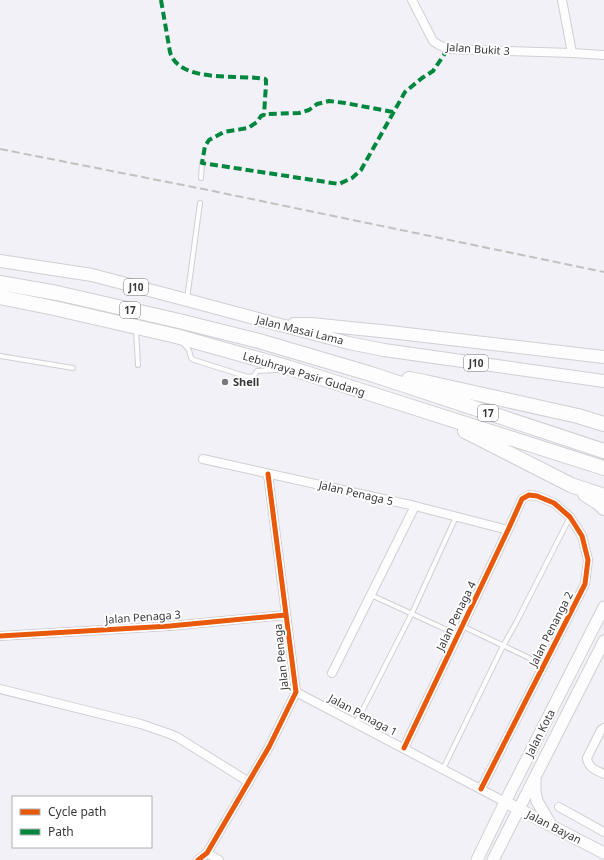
<svg xmlns="http://www.w3.org/2000/svg" width="604" height="860" viewBox="0 0 604 860" font-family="'Noto Sans',sans-serif">
<style>
.lines{fill:none;stroke-linecap:round;stroke-linejoin:round}
.lane-casing{stroke:#cfcfd4;stroke-width:6}
.street-casing{stroke:#cfcfd4;stroke-width:10}
.secondary-casing{stroke:#cfcfd4;stroke-width:13}
.primary-casing{stroke:#cfcfd4;stroke-width:14}
.highway-casing{stroke:#cfcfd4;stroke-width:16}
.lane{stroke:#fdfdfe;stroke-width:4}
.street{stroke:#fdfdfe;stroke-width:8}
.secondary{stroke:#fdfdfe;stroke-width:11}
.primary{stroke:#fdfdfe;stroke-width:12}
.highway{stroke:#fdfdfe;stroke-width:14}
.rail{stroke:#c1c1c1;stroke-width:2;stroke-dasharray:8 4;stroke-linecap:butt}
.quiet{stroke:#00873e;stroke-width:4;stroke-dasharray:8 4;stroke-linecap:butt}
.cycleway-casing{stroke:#fff;stroke-width:8}
.cycleway{stroke:#e8590c;stroke-width:5}
.poi-dot{fill:#79797d;stroke:#fff;stroke-width:1.5}
.labels{text-anchor:middle;stroke-width:4;stroke-linejoin:round;paint-order:stroke}
.shield{fill:#fff;stroke:#747476;stroke-width:1}
.shield-label{font-size:10px;font-weight:bold;fill:#38383c}
.street-label{font-size:11px;fill:#38383c;stroke:#fff}
.poi-label{font-size:11px;font-weight:bold;fill:#38383c;stroke:#fff;text-anchor:start}
</style>
<rect width="100%" height="100%" fill="#f1f1f7"/>
<g class="lines">
<defs>
<path id="lane" d="M 201,178 L 202,163
M 187,299 L 200,203
M 136,329 L 138,365
M 183,343 L 189,350 L 191,358 L 194,360 L 248,377 L 254,376 L 257,371 L 276,370
M 0,356 L 73,368
M 371,595 L 458,635
M 462,626 L 544,665
M 356,723 L 412,613 L 456,517
M 443,769 L 503,646 L 516,623 L 570,517"/>
<path id="street" d="M 412,0 L 433,41 L 439,45 L 448,49 L 572,53 L 604,55
M 562,0 L 572,53
M 203,459 L 415,506 L 508,530
M 0,636 L 170,626 L 286,615
M 332,673 L 415,506
M 0,689 L 141,724 L 167,733 L 177,737 L 249,782
M 296,692 L 505,802
M 604,728 L 601,730 L 587,758 C 588,768 596,770 604,774
M 404,748 L 508,530 L 522,499 L 529,495 L 537,496 L 554,503 L 570,517 L 582,536 L 588,560 L 585,584 L 481,789
M 559,807 L 604,832
M 207,853 L 219,860
M 198,860 L 207,853 L 269,747 L 296,692 L 268,474"/>
<path id="secondary" d="M 535,778 L 535,792 L 537,801 L 551,825
M 505,802 L 604,853
M 477,860 L 505,802 L 604,607
M 493,860 L 604,641"/>
<path id="primary" d="M 0,261 L 92,275 L 187,300 L 269,322 L 349,343 L 384,350 L 604,381
M 294,324 L 311,324 L 390,332 L 604,357"/>
<path id="highway" d="M 0,283 L 57,293 L 179,321 L 259,341 L 371,374 L 604,451
M 0,297 L 54,308 L 176,336 L 290,368 L 604,468
M 409,379 L 425,382 L 578,416 L 604,424
M 465,431 L 571,485 L 604,496
M 585,494 L 599,503 L 604,508"/>
</defs>
<!-- lane casing -->
<use href="#lane" class="lane-casing"/>
<!-- street casing -->
<use href="#street" class="street-casing"/>
<!-- secondary casing -->
<use href="#secondary" class="secondary-casing"/>
<!-- primary casing -->
<use href="#primary" class="primary-casing"/>
<!-- highway casing -->
<use href="#highway" class="highway-casing"/>
<!-- lane -->
<use href="#lane" class="lane"/>
<!-- street -->
<use href="#street" class="street"/>
<!-- secondary -->
<use href="#secondary" class="secondary"/>
<!-- primary -->
<use href="#primary" class="primary"/>
<!-- highway -->
<use href="#highway" class="highway"/>
<!-- rail -->
<path class="rail" d="M 0,149 L 203,189 L 604,272"/>
<!-- quiet -->
<path class="quiet" d="M 161,0 L 170,52 C 179,84 240,74 265,79 L 266,80 L 266,84 L 264,115
M 393,112 L 345,103 L 329,101 L 317,104 L 309,110 L 299,113 L 267,114 L 261,116 L 257,122 L 248,128 L 224,132 L 209,140 L 205,146 L 202,163 L 339,184 L 352,178 L 361,170 L 405,92 L 422,78 L 433,71 L 448,49"/>
<defs>
<path id="cycleway" d="M 0,636 L 170,626 L 286,615
M 404,748 L 508,530 L 522,499 L 529,495 L 537,496 L 554,503 L 570,517 L 582,536 L 588,560 L 585,584 L 481,789
M 198,860 L 207,853 L 269,747 L 296,692 L 268,474"/>
</defs>
<!-- cycleway casing -->
<use href="#cycleway" class="cycleway-casing"/>
<!-- cycleway -->
<use href="#cycleway" class="cycleway"/>
</g>
<!-- markers -->
<circle class="poi-dot" cx="225" cy="382" r="4"/>
<g class="labels">
<!-- shield labels -->
<g class="shield">
<rect x="124" y="279" width="24" height="16" rx="3"/>
<rect x="120" y="302" width="20" height="16" rx="3"/>
<rect x="464" y="355" width="24" height="16" rx="3"/>
<rect x="478" y="405" width="20" height="16" rx="3"/>
</g>
<g class="shield-label">
<text x="136" y="291">J10</text>
<text x="130" y="314">17</text>
<text x="476" y="367">J10</text>
<text x="488" y="417">17</text>
</g>
<!-- street labels -->
<g class="street-label">
<text transform="translate(478 49) rotate(4)" y="4">Jalan Bukit 3</text>
<text transform="translate(300 330) rotate(14)" y="4">Jalan Masai Lama</text>
<text transform="translate(304 374) rotate(17)" y="4">Lebuhraya Pasir Gudang</text>
<text transform="translate(356 493) rotate(13)" y="4">Jalan Penaga 5</text>
<text transform="translate(456 616) rotate(-64)" y="4">Jalan Penaga 4</text>
<text transform="translate(143 617) rotate(-4)" y="4">Jalan Penaga 3</text>
<text transform="translate(551 629) rotate(-63)" y="4">Jalan Penanga 2</text>
<text transform="translate(281 657) rotate(-96)" y="4">Jalan Penaga</text>
<text transform="translate(363 715) rotate(28)" y="4">Jalan Penaga 1</text>
<text transform="translate(540 733) rotate(-63)" y="4">Jalan Kota</text>
<text transform="translate(554 827) rotate(27)" y="4">Jalan Bayan</text>
</g>
<!-- poi labels -->
<g class="poi-label">
<text x="233" y="386">Shell</text>
</g>
</g>
<!-- legend -->
<rect x="12" y="796" width="140" height="52" fill="#ffffff" stroke="#afafb1"/>
<rect x="20" y="809" width="20" height="6" fill="#e8590c" stroke="#afafb1"/>
<text x="48" y="816" font-size="12" fill="#38383c">Cycle path</text>
<rect x="20" y="829" width="20" height="6" fill="#00873e" stroke="#afafb1"/>
<text x="48" y="836" font-size="12" fill="#38383c">Path</text>
</svg>
